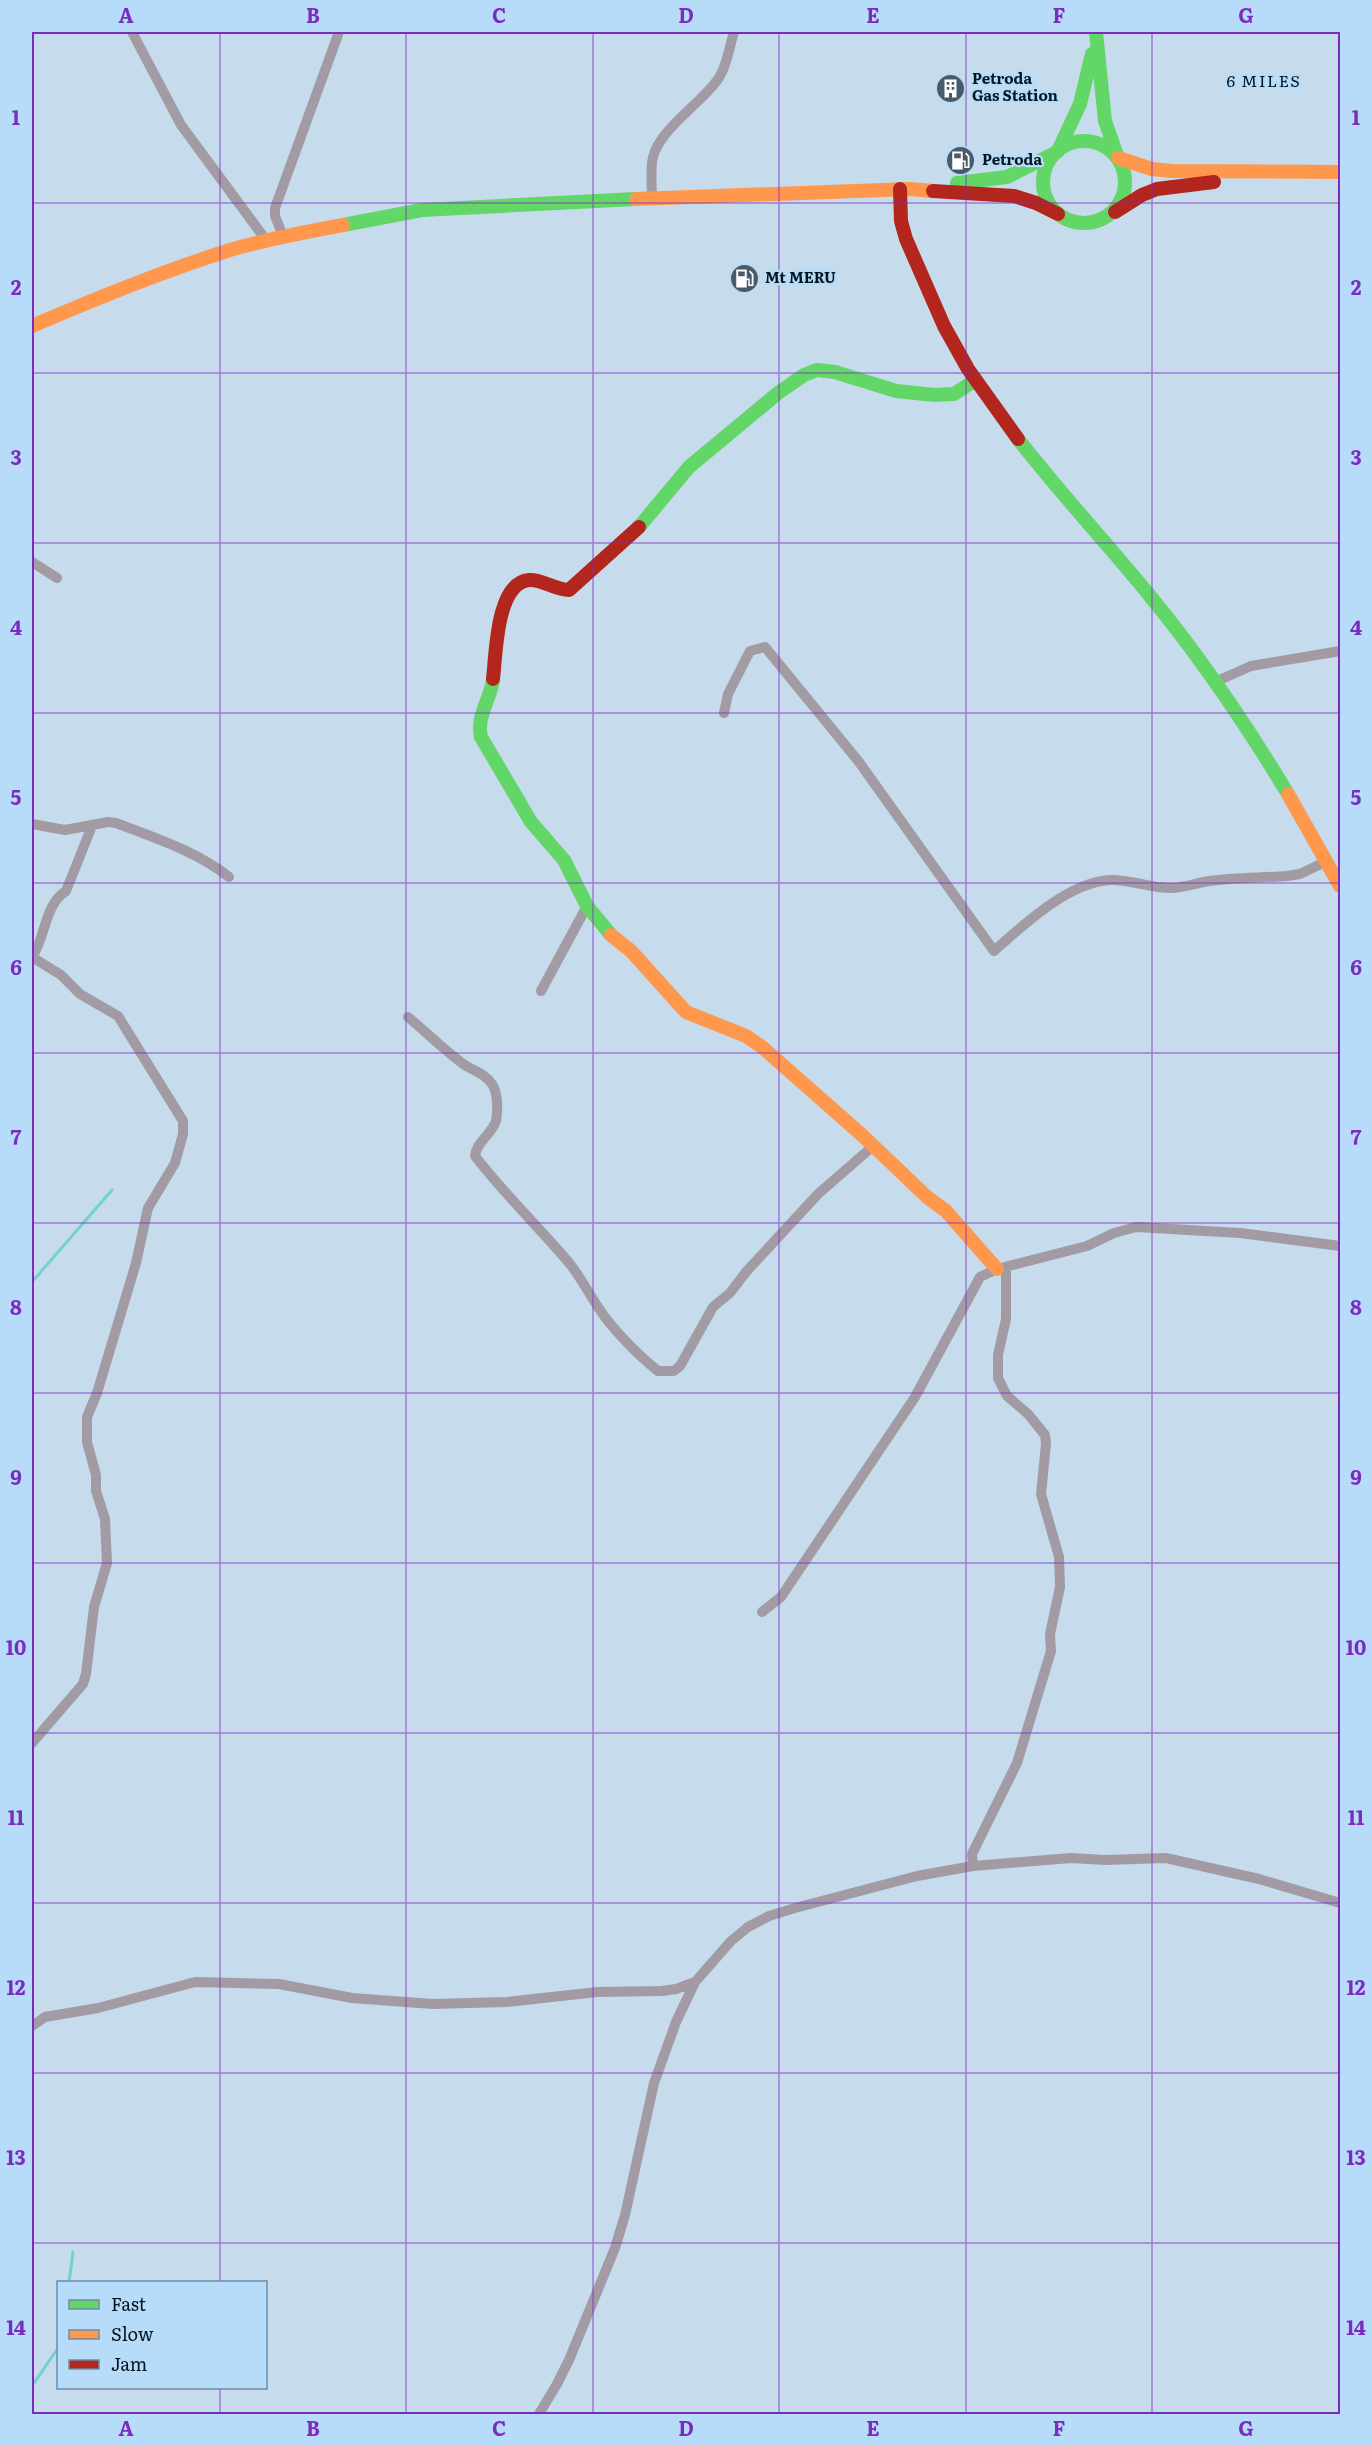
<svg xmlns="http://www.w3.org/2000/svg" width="1372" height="2446" viewBox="0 0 1372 2446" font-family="Literata,serif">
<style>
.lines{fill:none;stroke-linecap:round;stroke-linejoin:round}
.stream{stroke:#71d2cc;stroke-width:3}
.street{stroke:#a29ba3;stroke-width:10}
.fast{stroke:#63d668;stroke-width:14}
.slow{stroke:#ff974d;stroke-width:14}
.jam{stroke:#b3261e;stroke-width:14}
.grid{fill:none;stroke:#7b2cbf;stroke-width:1.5;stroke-opacity:0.55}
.labels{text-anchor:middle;stroke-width:4.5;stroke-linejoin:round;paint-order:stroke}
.poi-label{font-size:15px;font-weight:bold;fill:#051623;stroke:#b7dcfa;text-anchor:start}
.neighbourhood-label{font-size:16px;letter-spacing:1.5px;fill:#051623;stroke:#b7dcfa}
.neatline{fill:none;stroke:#7b2cbf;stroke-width:2}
.grid-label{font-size:20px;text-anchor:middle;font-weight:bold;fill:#7b2cbf}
</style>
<rect width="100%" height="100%" fill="#c6dbeb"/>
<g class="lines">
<!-- stream -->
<path class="stream" d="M 32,1282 L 112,1190
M 69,2282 L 73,2252
M 32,2386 L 58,2348"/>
<!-- street -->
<path class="street" d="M 132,32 L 181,125 L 266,240
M 652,198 C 652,185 650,170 653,157 C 659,131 699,104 715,83 C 726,71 729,48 734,32
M 283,236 L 275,216 L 275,208 L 339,32
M 32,562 L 57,578
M 1215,682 L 1251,666 L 1340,651
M 724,713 L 728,694 L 750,651 L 765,647 L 859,762 L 994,951 C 1023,925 1069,882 1110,880 C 1131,879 1151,889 1173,888 C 1185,887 1197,883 1209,881 C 1235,877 1261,878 1287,876 L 1300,874 L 1327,861
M 32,824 L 65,830 L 108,822 L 116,823 C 155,838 196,851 229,877
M 541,991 L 587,906
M 408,1017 C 426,1032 443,1049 462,1063 C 472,1071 484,1072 492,1084 C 498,1093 498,1110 496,1121 C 492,1134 476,1142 475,1156 C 505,1195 539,1227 570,1264 C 581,1278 588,1292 598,1307 C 612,1329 638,1355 658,1371 L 674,1371 L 680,1366 L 713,1307 L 730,1293 L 746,1272 L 818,1194 L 872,1147
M 762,1612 L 781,1597 L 915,1397 L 980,1277 L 997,1269 L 1087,1246 L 1114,1233 L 1136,1227 L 1240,1233 L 1340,1246
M 32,1743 L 76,1692 L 83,1684 L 86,1674 L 94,1607 L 107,1563 L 105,1519 L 96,1491 L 96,1475 L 87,1442 L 87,1417 L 97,1393 L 136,1263 L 148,1208 L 175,1163 L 183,1134 L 183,1121 L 118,1016 L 80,994 L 61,975 L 32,957 C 46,937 44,905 66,891 L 92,826
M 973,1866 L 972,1854 L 1017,1763 L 1051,1651 L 1050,1634 L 1060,1587 L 1059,1557 L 1041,1494 L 1046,1444 L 1045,1435 L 1028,1414 L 1007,1396 L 998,1378 L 998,1355 L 1006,1319 L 1006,1267
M 32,2026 L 45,2017 L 98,2008 L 195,1982 L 279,1984 L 352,1998 L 433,2004 L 507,2002 L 597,1992 L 662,1991 L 676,1989 L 695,1982
M 539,2414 L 557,2384 L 569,2360 L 615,2248 L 625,2215 L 654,2083 L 676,2022 L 695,1982 L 731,1941 L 748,1927 L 769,1916 L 795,1908 L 917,1876 L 973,1866 L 1071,1858 L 1105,1860 L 1166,1858 L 1259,1879 L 1340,1903"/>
<!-- fast -->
<path class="fast" d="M 1096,32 L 1105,121 L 1118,158
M1043 182a41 41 0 1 1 82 0a41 41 0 1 1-82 0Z
M 1058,151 L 1080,104 L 1092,54
M 957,183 L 1007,177 L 1057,152
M 343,225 L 422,210 L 636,199
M 1018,439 C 1060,493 1107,543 1150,596 C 1201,658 1247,726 1288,794
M 639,527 L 689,467 L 778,393 L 804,375 L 817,370 L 835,372 L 896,391 L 935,395 L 954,394 L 974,381
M 493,679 C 491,699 476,716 481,737 L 531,822 L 564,860 L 587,906 L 611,935"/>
<!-- slow -->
<path class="slow" d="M 1118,158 L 1152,169 L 1172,171 L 1340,172
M 636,199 L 910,189 L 933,191
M 32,326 C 97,298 163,271 230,250 C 267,239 305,232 343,225
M 1288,794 L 1340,886
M 611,935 L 631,951 L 686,1012 L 746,1036 L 762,1047 L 863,1136 L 927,1197 L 946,1211 L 997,1269"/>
<!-- jam -->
<path class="jam" d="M 900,189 L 901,221 L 906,239 L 944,326 L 968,369 L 1018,439
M 933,191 L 1014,196 L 1036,203 L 1058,214
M 1115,212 L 1142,195 L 1157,189 L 1214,182
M 493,679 C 496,655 496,583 529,580 C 542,579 555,590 569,590 L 639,527"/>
</g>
<!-- grid -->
<path class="grid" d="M 220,32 L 220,2282M 406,32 L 406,2414M 593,32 L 593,2414M 779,32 L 779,2414M 966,32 L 966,2414M 1152,32 L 1152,2414M 32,203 L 1340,203M 32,373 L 1340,373M 32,543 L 1340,543M 32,713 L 1340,713M 32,883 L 1340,883M 32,1053 L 1340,1053M 32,1223 L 1340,1223M 32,1393 L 1340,1393M 32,1563 L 1340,1563M 32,1733 L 1340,1733M 32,1903 L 1340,1903M 32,2073 L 1340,2073M 32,2243 L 1340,2243M 220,2388 L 220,2414"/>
<!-- icons -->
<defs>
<symbol id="building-disc" viewBox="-11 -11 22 22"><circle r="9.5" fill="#495b69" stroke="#b7dcfa"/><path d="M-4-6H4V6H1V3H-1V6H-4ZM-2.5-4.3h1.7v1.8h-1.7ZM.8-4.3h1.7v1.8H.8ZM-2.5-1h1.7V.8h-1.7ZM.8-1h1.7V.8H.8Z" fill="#fff"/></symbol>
<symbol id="fuel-disc" viewBox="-11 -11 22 22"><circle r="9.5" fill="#495b69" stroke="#b7dcfa"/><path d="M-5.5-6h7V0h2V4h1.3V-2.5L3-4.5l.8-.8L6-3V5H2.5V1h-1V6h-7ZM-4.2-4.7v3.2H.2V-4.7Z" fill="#fff"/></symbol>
</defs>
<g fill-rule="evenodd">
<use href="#building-disc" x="934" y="72" width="33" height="33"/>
<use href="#fuel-disc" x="944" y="144" width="33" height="33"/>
<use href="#fuel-disc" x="728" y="262" width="33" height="33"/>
</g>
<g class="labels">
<!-- poi labels -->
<g class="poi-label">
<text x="972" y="84">Petroda<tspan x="972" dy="17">Gas Station</tspan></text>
<text x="982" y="165">Petroda</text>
<text x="765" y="283">Mt MERU</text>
</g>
<!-- neighbourhood labels -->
<g class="neighbourhood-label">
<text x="1264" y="87">6 MILES</text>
</g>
</g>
<!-- border -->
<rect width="1372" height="2446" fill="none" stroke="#b7dcfa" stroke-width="66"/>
<!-- legend -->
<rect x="57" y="2281" width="210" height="108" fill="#b7dcfa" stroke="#708da4" stroke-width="1.5"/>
<rect x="69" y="2300" width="30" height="9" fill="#63d668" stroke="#708da4" stroke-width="1.5"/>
<text x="111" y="2311" font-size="18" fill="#051623">Fast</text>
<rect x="69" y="2330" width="30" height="9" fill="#ff974d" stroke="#708da4" stroke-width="1.5"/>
<text x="111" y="2341" font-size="18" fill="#051623">Slow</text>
<rect x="69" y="2360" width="30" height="9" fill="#b3261e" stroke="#708da4" stroke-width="1.5"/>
<text x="111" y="2371" font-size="18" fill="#051623">Jam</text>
<rect x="33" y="33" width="1306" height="2380" class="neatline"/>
<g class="grid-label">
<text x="126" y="23">A</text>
<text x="313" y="23">B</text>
<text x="499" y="23">C</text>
<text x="686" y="23">D</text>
<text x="873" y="23">E</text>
<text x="1059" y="23">F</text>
<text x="1246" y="23">G</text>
<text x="16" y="125">1</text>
<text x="1356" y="125">1</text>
<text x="16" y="295">2</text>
<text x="1356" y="295">2</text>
<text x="16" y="465">3</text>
<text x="1356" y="465">3</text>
<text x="16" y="635">4</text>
<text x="1356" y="635">4</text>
<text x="16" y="805">5</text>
<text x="1356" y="805">5</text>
<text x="16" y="975">6</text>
<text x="1356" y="975">6</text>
<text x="16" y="1145">7</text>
<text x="1356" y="1145">7</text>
<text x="16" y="1315">8</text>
<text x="1356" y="1315">8</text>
<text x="16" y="1485">9</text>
<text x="1356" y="1485">9</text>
<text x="16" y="1655">10</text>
<text x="1356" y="1655">10</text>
<text x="16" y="1825">11</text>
<text x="1356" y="1825">11</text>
<text x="16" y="1995">12</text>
<text x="1356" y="1995">12</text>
<text x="16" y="2165">13</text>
<text x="1356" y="2165">13</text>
<text x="16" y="2335">14</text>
<text x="1356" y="2335">14</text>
<text x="126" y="2436">A</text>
<text x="313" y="2436">B</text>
<text x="499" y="2436">C</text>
<text x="686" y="2436">D</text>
<text x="873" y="2436">E</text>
<text x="1059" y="2436">F</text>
<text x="1246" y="2436">G</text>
</g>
</svg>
